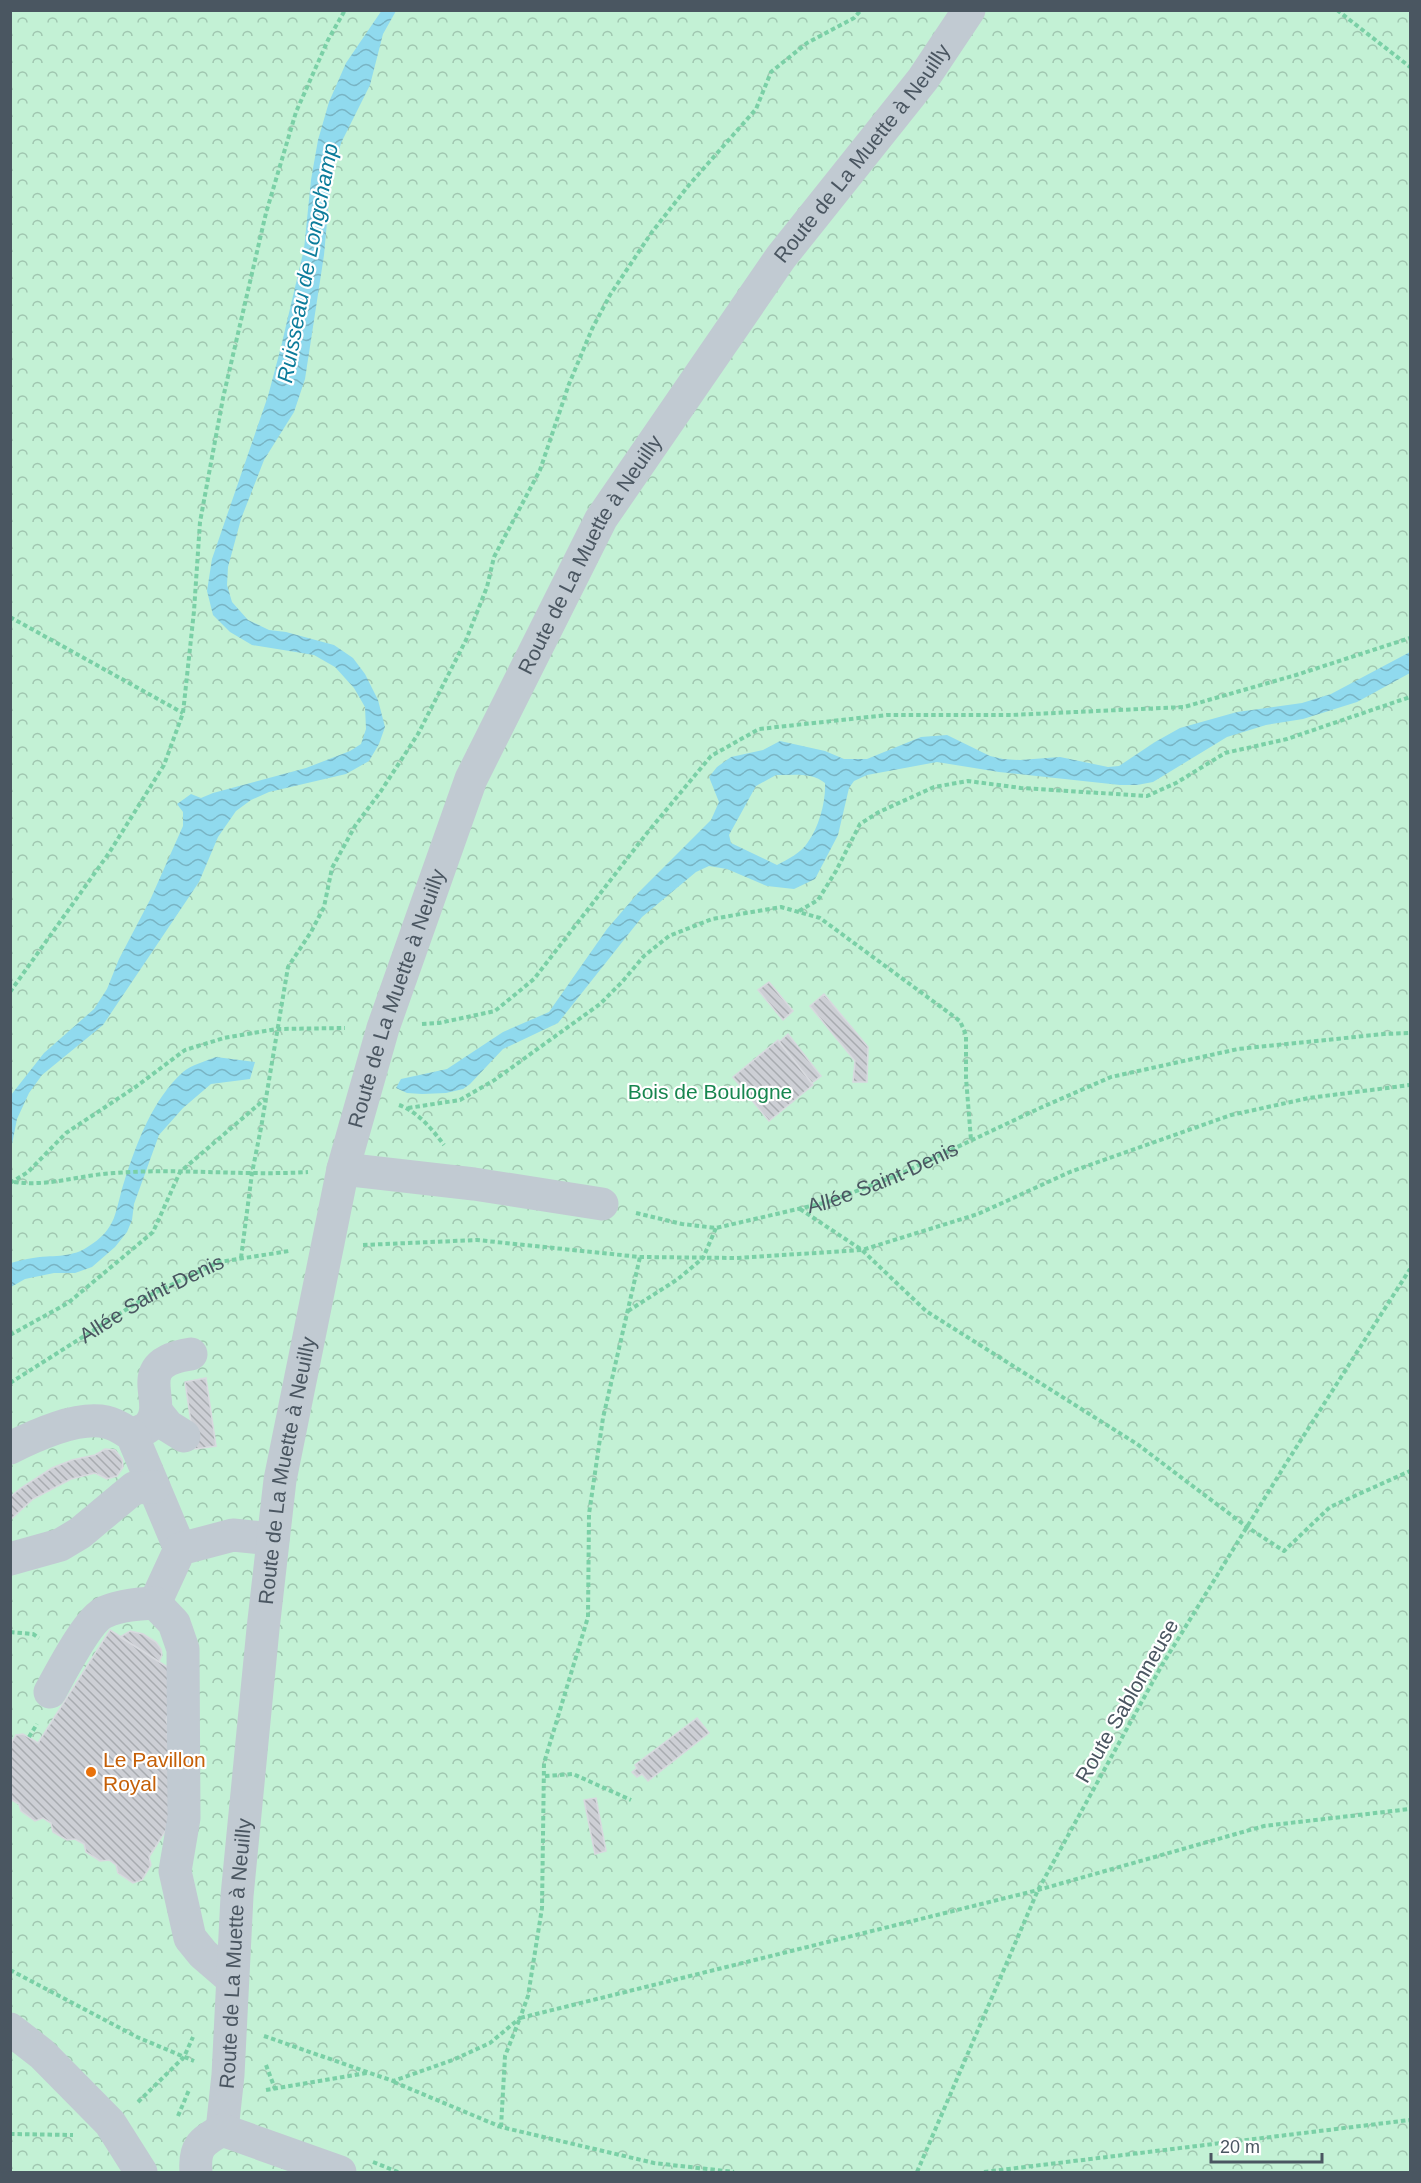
<svg xmlns="http://www.w3.org/2000/svg" width="1421" height="2183" viewBox="0 0 1421 2183" font-family="Helvetica,sans-serif">
<style>
.forest{fill:url(#forest-crowns)}
.water{fill:url(#water-waves);fill-rule:evenodd}
.building{fill:url(#building-back-hatch);stroke:#d7d9de;stroke-width:1.5}
.lines{fill:none;stroke-linecap:round;stroke-linejoin:round}
.path{stroke:#7ad0a6;stroke-width:4;stroke-dasharray:4.5 3;stroke-linecap:butt}
.minor{stroke:#c1cad2;stroke-width:33}
.food-dot{fill:#e8710a;stroke:#fff;stroke-width:2}
.labels{text-anchor:middle;stroke-width:4.5;stroke-linejoin:round;paint-order:stroke}
.street-label{font-size:21px;fill:#4a5661;stroke:#fff}
.park-label{font-size:21px;fill:#17864f;stroke:#fff}
.food-label{font-size:21px;fill:#c56008;stroke:#fff;text-anchor:start}
.water-label{font-size:22px;font-style:italic;fill:#0c7c9b;stroke:#fff}
</style>
<defs>
<pattern id="forest-crowns" width="20" height="18" patternUnits="userSpaceOnUse" patternTransform="scale(1.5)"><rect width="20" height="18" fill="#c3f1d5"/><path d="M2 6a3 3 0 1 1 6 0M12 15a3 3 0 1 1 6 0" fill="none" stroke="#a0c6b0"/></pattern>
<pattern id="water-waves" width="16" height="10" patternUnits="userSpaceOnUse" patternTransform="scale(1.5)"><rect width="16" height="10" fill="#90daee"/><path d="M0 5q4-4 8 0t8 0" fill="none" stroke="#78b4c4"/></pattern>
<pattern id="building-back-hatch" width="6" height="6" patternUnits="userSpaceOnUse" patternTransform="scale(1.5)"><rect width="6" height="6" fill="#cdcfd5"/><path d="M-1 5l2 2M0 0l6 6M5-1l2 2" fill="none" stroke="#a8abb0"/></pattern>
</defs>
<rect width="100%" height="100%" fill="#f5f3f3"/>
<!-- forest -->
<path class="forest" d="M 11,11 L 1410,11 L 1410,2172 L 11,2172 Z"/>
<!-- water -->
<path class="water" d="M 382,10 L 396,11 L 383,34 L 370,85 L 341,143 L 331,178 L 324,255 L 305,379 L 294,412 L 264,460 L 241,519 L 228,567 L 227,585 L 232,602 L 248,620 L 269,630 L 286,632 L 334,645 L 353,658 L 365,674 L 378,700 L 385,727 L 379,744 L 369,761 L 346,774 L 269,792 L 251,800 L 236,811 L 218,837 L 199,882 L 103,1025 L 42,1075 L 29,1093 L 17,1119 L 11,1149 L 11,1095 L 44,1053 L 94,1009 L 107,989 L 119,959 L 151,898 L 183,826 L 183,812 L 177,804 L 191,794 L 201,798 L 213,793 L 306,768 L 350,751 L 361,744 L 366,729 L 365,707 L 354,688 L 335,667 L 314,655 L 252,645 L 230,632 L 213,615 L 207,591 L 212,559 L 268,396 L 281,347 L 304,249 L 311,180 L 318,140 L 329,102 L 346,63 Z
M 1410,652 L 1410,673 L 1357,702 L 1303,719 L 1266,725 L 1227,737 L 1153,782 L 1137,785 L 1120,785 L 999,772 L 937,762 L 867,775 L 854,781 L 849,788 L 838,835 L 815,879 L 794,889 L 767,886 L 727,869 L 709,866 L 696,872 L 642,917 L 558,1023 L 503,1049 L 470,1084 L 463,1089 L 446,1093 L 422,1094 L 407,1093 L 396,1088 L 401,1079 L 447,1069 L 503,1032 L 549,1012 L 607,929 L 638,893 L 711,820 L 719,802 L 709,777 L 717,767 L 731,757 L 763,750 L 780,741 L 825,751 L 844,759 L 867,759 L 921,737 L 947,735 L 990,756 L 1003,759 L 1020,760 L 1060,757 L 1108,767 L 1119,766 L 1155,742 L 1180,728 L 1237,712 L 1302,703 L 1331,694 ZM 776,775 C 793,775 812,772 825,783 C 826,801 819,827 808,842 C 801,853 788,859 777,865 L 731,843 L 729,835 L 756,786 Z
M 216,1057 L 255,1062 L 250,1079 L 211,1084 L 183,1108 L 159,1135 L 134,1204 L 132,1220 L 127,1232 L 115,1247 L 92,1267 L 75,1273 L 54,1273 L 25,1279 L 11,1287 L 11,1263 C 18,1261 25,1259 33,1258 C 51,1255 70,1258 86,1248 C 119,1228 114,1212 125,1179 C 137,1142 153,1099 183,1072 C 191,1065 206,1061 216,1057 Z"/>
<!-- building -->
<path class="building" d="M 769,982 L 793,1011 L 783,1020 L 758,990 Z
M 824,994 L 868,1047 L 867,1082 L 853,1082 L 855,1061 L 810,1006 Z
M 788,1034 L 821,1076 L 812,1083 L 779,1042 Z
M 778,1040 L 813,1085 L 769,1121 L 733,1077 Z
M 206,1378 L 216,1446 L 195,1449 L 185,1382 Z
M 105,1449 L 115,1450 L 122,1459 L 123,1467 L 117,1476 L 107,1479 L 95,1473 L 71,1479 L 33,1499 L 10,1520 L 10,1497 L 21,1488 L 52,1468 L 72,1460 L 95,1455 Z
M 110,1630 L 172,1670 L 172,1704 L 166,1720 L 170,1731 L 167,1734 L 171,1738 L 175,1816 L 149,1857 L 151,1865 L 142,1880 L 133,1883 L 118,1873 L 116,1865 L 109,1860 L 100,1861 L 86,1852 L 84,1844 L 75,1839 L 67,1840 L 53,1832 L 51,1823 L 43,1818 L 35,1821 L 21,1811 L 19,1804 L 10,1799 L 10,1745 L 16,1735 L 23,1734 L 38,1743 Z
M 130,1631 L 143,1634 L 156,1642 L 161,1649 L 162,1655 L 159,1662 L 120,1637 Z
M 697,1718 L 709,1733 L 648,1781 L 642,1774 L 637,1777 L 632,1772 L 637,1768 L 635,1765 Z
M 596,1798 L 606,1851 L 595,1854 L 584,1800 Z"/>
<g class="lines">
<!-- path -->
<g class="path">
<path d="M 1337,10 L 1410,67"/>
<path d="M 10,617 L 183,713"/>
<path d="M 799,911 L 818,900 L 836,871 L 860,824 L 879,812 L 934,787 L 968,781 L 1021,788 L 1147,796 L 1176,783 L 1225,753 L 1287,739 L 1410,697"/>
<path d="M 10,992 L 109,853 L 164,765 L 183,713 L 194,611 L 200,522 L 223,398 L 266,213 L 296,112 L 328,40 L 345,10"/>
<path d="M 422,1024 L 439,1023 L 495,1011 L 534,979 L 647,833 L 711,756 L 759,729 L 887,715 L 1011,715 L 1184,707 L 1296,675 L 1410,638"/>
<path d="M 399,1105 C 418,1112 432,1129 444,1145"/>
<path d="M 408,1108 L 460,1100 L 493,1081 L 600,1004 L 622,982 L 644,956 L 669,936 L 712,919 L 781,907 L 820,918 L 960,1021 L 966,1035 L 966,1078 L 971,1140"/>
<path d="M 14,1182 C 48,1187 80,1175 114,1173 C 179,1168 244,1176 308,1172"/>
<path d="M 10,1183 L 28,1172 L 66,1133 L 137,1086 L 185,1050 L 224,1038 L 277,1029 L 345,1028"/>
<path d="M 800,1209 L 862,1250 L 926,1311 L 1137,1444 L 1247,1527 L 1284,1551 L 1330,1507 L 1410,1471"/>
<path id="s1" d="M 636,1213 L 682,1224 L 716,1228 L 828,1202 L 898,1175 L 1040,1108 L 1111,1077 L 1238,1049 L 1384,1034 L 1410,1033"/>
<path d="M 363,1245 L 477,1240 L 640,1257 L 736,1258 L 862,1250 L 978,1214 L 1070,1172 L 1231,1115 L 1309,1098 L 1410,1085"/>
<path d="M 241,1258 L 252,1173 L 261,1128 L 288,967 L 311,932 L 324,907 L 332,868 L 355,826 L 381,791 L 418,734 L 466,640 L 487,587 L 494,557 L 540,470 L 569,384 L 592,329 L 610,295 L 652,232 L 689,185 L 756,109 L 771,72 L 807,43 L 854,18 L 861,10"/>
<path d="M 628,1311 L 678,1279 L 703,1258 L 716,1228"/>
<path d="M 10,1335 L 68,1303 L 153,1232 L 180,1172 L 265,1099"/>
<path id="s2" d="M 10,1383 L 146,1297 L 219,1262 L 289,1251"/>
<path d="M 10,1632 L 33,1634 L 39,1638"/>
<path d="M 29,1737 L 37,1724"/>
<path d="M 545,1776 L 573,1774 L 631,1800"/>
<path d="M 10,1970 L 137,2037 L 194,2061"/>
<path d="M 264,2036 L 393,2081 L 453,2060 L 490,2043 L 520,2018 L 528,1996 L 542,1908 L 544,1763 L 588,1617 L 589,1514 L 603,1418 L 640,1257"/>
<path d="M 266,2065 L 275,2089"/>
<path d="M 394,2082 L 501,2127 L 654,2163 L 734,2172"/>
<path d="M 266,2090 L 367,2073"/>
<path d="M 138,2102 L 184,2057 L 193,2037"/>
<path d="M 178,2116 L 189,2090"/>
<path d="M 501,2127 L 505,2056 L 520,2018 L 1038,1890 L 1264,1826 L 1410,1809"/>
<path d="M 10,2134 L 73,2135"/>
<path d="M 373,2162 L 398,2172"/>
<path d="M 917,2172 L 1038,1890 L 1162,1665 L 1285,1465 L 1410,1269"/>
<path d="M 984,2172 L 1410,2120"/>
</g>
<!-- minor -->
<g class="minor">
<path d="M 343,1169 L 474,1184 L 602,1204"/>
<path d="M 156,1411 L 168,1426 L 184,1436"/>
<path d="M 132,1435 C 137,1432 145,1430 149,1426 C 171,1401 126,1364 191,1354"/>
<path d="M 10,1448 C 36,1435 77,1416 106,1422 C 116,1424 124,1430 132,1435 L 180,1549"/>
<path d="M 10,1559 L 60,1545 L 80,1533 L 134,1488 L 154,1487"/>
<path d="M 155,1603 L 180,1549 L 233,1535 L 273,1539"/>
<path d="M 50,1692 C 60,1674 88,1619 105,1612 C 121,1605 138,1604 155,1603 L 174,1623 L 183,1649 L 184,1818 L 175,1871 L 190,1938 L 203,1954 L 232,1979"/>
<path d="M 10,2029 L 42,2054 L 110,2123 L 141,2172"/>
<path id="s3" d="M 222,2130 L 228,2075 L 237,1896 L 263,1629 L 280,1480 L 343,1169 L 383,1028 L 471,779 L 601,519 L 781,257 L 923,79 L 969,10"/>
<path d="M 196,2172 C 194,2147 201,2142 222,2130 L 340,2172"/>
</g>
</g>
<!-- markers -->
<circle class="food-dot" cx="91" cy="1772" r="6"/>
<g class="labels">
<!-- street labels -->
<g class="street-label">
<text dy="7" stroke="none"><textPath href="#s3" startOffset="2121">Route de La Muette à Neuilly</textPath></text>
<text dy="7" stroke="none"><textPath href="#s3" startOffset="1635">Route de La Muette à Neuilly</textPath></text>
<text dy="7" stroke="none"><textPath href="#s3" startOffset="1149">Route de La Muette à Neuilly</textPath></text>
<text dy="7" stroke="none"><textPath href="#s1" startOffset="256">Allée Saint-Denis</textPath></text>
<text dy="7" stroke="none"><textPath href="#s2" startOffset="165">Allée Saint-Denis</textPath></text>
<text dy="7" stroke="none"><textPath href="#s3" startOffset="663">Route de La Muette à Neuilly</textPath></text>
<text transform="translate(1127 1701) rotate(-60)" y="7">Route Sablonneuse</text>
<text dy="7" stroke="none"><textPath href="#s3" startOffset="177">Route de La Muette à Neuilly</textPath></text>
</g>
<!-- park labels -->
<g class="park-label">
<text x="710" y="1099">Bois de Boulogne</text>
</g>
<!-- food labels -->
<g class="food-label">
<text x="103" y="1767">Le Pavillon<tspan x="103" dy="24">Royal</tspan></text>
</g>
<!-- water labels -->
<g class="water-label">
<text transform="translate(307 263) rotate(-79)" y="8">Ruisseau de Longchamp</text>
</g>
</g>
<!-- border -->
<rect width="1421" height="2183" fill="none" stroke="#4a5661" stroke-width="24"/>
<!-- scale -->
<path d="M1211 2153v9h111v-9" fill="none" stroke="#4a5661" stroke-width="3"/>
<text x="1220" y="2153" font-size="18" fill="#4a5661" stroke="#ffffff" stroke-width="4.5" paint-order="stroke">20 m</text>
</svg>
